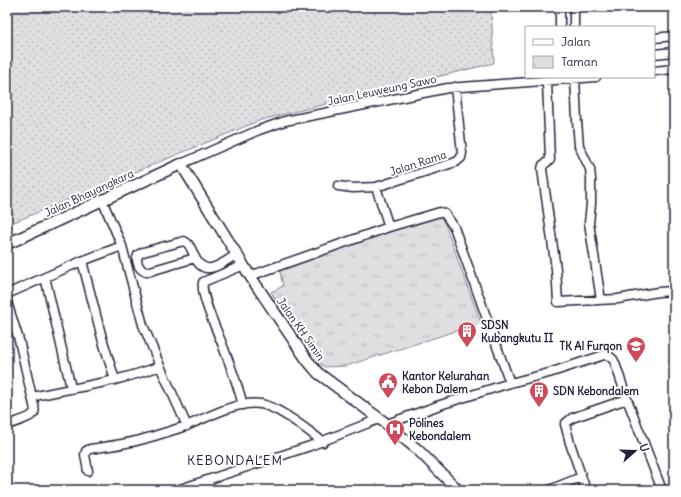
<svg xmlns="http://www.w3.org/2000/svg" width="681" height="497" viewBox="0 0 681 497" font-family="Delius,sans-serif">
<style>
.grass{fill:url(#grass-dots);stroke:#80808e}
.park{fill:url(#park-tufts);stroke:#80808e}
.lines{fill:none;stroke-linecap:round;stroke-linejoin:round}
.minor-casing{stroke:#22223b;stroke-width:11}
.tertiary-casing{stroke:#22223b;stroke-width:13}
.minor{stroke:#fff;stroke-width:8}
.tertiary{stroke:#fff;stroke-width:10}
.labels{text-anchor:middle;stroke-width:4;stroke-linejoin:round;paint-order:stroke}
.street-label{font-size:11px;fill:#22223b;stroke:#fff}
.poi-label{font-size:11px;font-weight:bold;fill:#22223b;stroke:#fff;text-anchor:start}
.quarter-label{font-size:13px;letter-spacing:1px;fill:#22223b;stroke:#fff}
</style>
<defs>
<pattern id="grass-dots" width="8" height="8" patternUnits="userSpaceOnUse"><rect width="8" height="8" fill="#dfdfe2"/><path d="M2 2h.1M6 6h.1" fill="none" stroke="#bfbfc3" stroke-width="1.8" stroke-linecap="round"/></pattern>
<pattern id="park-tufts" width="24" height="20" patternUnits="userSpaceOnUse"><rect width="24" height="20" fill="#dfdfe2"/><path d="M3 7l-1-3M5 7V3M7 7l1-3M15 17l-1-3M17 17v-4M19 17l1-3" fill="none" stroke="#bfbfc3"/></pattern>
</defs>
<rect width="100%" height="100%" fill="#fff"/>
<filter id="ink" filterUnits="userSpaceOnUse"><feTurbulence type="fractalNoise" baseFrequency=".025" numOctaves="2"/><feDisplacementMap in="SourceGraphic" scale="8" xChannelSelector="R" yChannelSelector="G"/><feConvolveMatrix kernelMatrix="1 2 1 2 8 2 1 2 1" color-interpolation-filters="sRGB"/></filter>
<g filter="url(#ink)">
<!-- grass -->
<path class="grass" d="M 7,7 L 491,7 L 494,63 L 261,120 L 7,225 Z"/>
<!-- park -->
<path class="park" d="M 442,216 L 481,323 L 346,366 L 324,367 L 301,342 L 271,292 L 283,286 L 278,263 Z"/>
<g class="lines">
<defs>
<path id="minor" d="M 560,7 L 560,27
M 574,7 L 574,27
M 654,38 L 674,36
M 654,54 L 674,52
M 654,71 L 674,69
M 575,77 L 577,121 L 579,146 L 590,169 L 591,179 L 591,204 L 589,223 L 601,300
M 547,81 L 550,160 L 543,165 L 542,169 L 556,269 L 558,302 L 618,299 L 658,292 L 674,291
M 181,164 L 259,130 L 285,121 L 448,88 L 596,77
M 338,186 L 353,188 L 376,187 L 456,162 L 461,158 L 462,153 L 455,87
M 376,187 L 389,227
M 102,200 L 122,246 L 143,325 L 160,366 L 187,426
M 195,258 L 147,272 C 140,271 135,262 138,255 L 143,252 L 184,241 C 189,243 191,248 193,253 C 203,280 220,265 237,254
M 82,261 L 102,338 L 115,380
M 250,276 L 389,227 L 440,212 L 445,214 L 454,227 L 510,383
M 45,277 L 71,388
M 7,294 L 82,261 L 122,246
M 7,302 L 19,340 L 32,397
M 243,405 C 238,386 231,367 224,349 C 219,334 200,297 203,282 L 244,265
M 387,424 L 440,405 L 510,383 L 549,373 L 604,355 C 610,355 613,358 615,363 L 627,399 L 662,490
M 7,425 C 13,423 31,418 34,413 C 36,409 33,402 32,397 C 75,387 119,382 160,366
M 88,471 L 85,455 L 86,451 L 90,449 C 108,446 129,444 147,438 C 161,434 175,430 188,425 C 209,417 238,400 261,404 C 278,407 308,430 323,442
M 207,480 L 211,490
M 177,490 L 310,446 L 379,419
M 549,490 L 581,477
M 586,490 L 570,443 L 565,424 L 572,418 L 627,399"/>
<path id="tertiary" d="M 7,244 L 181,164 L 250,276 L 307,360 L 318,373 L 384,422 L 418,450 L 458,490"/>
</defs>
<!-- minor casing -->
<use href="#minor" class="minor-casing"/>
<!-- tertiary casing -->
<use href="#tertiary" class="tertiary-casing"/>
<!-- minor -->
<use href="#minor" class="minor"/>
<!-- tertiary -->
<use href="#tertiary" class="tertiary"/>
</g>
</g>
<!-- icons -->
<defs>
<symbol id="building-pin" viewBox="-11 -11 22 30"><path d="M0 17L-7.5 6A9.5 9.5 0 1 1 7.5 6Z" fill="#d1495b" stroke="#fff"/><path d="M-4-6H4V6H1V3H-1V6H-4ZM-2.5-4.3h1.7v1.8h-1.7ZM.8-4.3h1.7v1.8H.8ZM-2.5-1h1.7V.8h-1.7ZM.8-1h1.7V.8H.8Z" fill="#fff"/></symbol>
<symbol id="school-pin" viewBox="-11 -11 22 30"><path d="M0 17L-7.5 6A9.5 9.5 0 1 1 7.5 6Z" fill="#d1495b" stroke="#fff"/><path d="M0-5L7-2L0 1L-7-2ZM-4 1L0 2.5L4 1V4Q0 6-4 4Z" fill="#fff"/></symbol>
<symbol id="civic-pin" viewBox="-11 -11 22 30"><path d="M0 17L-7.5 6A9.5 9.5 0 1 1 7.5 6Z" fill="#d1495b" stroke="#fff"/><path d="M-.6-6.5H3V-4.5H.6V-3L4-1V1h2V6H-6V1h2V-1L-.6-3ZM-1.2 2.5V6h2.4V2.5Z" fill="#fff"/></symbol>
<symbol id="hospital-pin" viewBox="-11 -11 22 30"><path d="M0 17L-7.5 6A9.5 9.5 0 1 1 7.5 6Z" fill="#d1495b" stroke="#fff"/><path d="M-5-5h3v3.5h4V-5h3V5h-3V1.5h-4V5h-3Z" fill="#fff"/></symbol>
</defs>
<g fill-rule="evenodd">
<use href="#building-pin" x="456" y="320" width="22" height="30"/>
<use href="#school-pin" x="625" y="335" width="22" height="30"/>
<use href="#civic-pin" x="377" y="371" width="22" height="30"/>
<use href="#building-pin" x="528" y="380" width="22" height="30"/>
<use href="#hospital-pin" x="384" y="418" width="22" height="30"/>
</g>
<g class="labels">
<!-- street labels -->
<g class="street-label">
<text transform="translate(382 90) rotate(-12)" y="4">Jalan Leuweung Sawo</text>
<text transform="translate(418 163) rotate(-18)" y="4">Jalan Rama</text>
<text transform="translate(89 193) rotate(-25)" y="4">Jalan Bhayangkara</text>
<text transform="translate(301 329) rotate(55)" y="4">Jalan KH Simin</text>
</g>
<!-- poi labels -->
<g class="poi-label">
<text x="481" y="329">SDSN<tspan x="481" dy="13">Kubangkutu II</tspan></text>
<text x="622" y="350" text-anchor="end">TK Al Furqon</text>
<text x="402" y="380">Kantor Kelurahan<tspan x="402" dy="13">Kebon Dalem</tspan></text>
<text x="553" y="395">SDN Kebondalem</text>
<text x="409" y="427">Polines<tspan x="409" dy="13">Kebondalem</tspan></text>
</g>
<!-- quarter labels -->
<g class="quarter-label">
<text x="235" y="465">KEBONDALEM</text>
</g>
</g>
<!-- margin -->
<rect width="681" height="497" fill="none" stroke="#fff" stroke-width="24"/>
<rect x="12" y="12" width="657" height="473" fill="none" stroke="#22223b" stroke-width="1.5" filter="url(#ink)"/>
<!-- legend -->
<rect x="525" y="26" width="130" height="52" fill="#ffffff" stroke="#a7a7b1"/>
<rect x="533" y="39" width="20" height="6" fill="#ffffff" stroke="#a7a7b1"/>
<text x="561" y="46" font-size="12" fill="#22223b">Jalan</text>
<rect x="533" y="56" width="20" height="12" fill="url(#park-tufts)" stroke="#a7a7b1"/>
<text x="561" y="66" font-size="12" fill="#22223b">Taman</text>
<!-- north arrow -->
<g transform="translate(635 451) rotate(70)" stroke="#ffffff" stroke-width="3" paint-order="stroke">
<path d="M0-3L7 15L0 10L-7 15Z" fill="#22223b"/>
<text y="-6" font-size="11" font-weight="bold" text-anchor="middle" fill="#22223b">U</text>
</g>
</svg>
